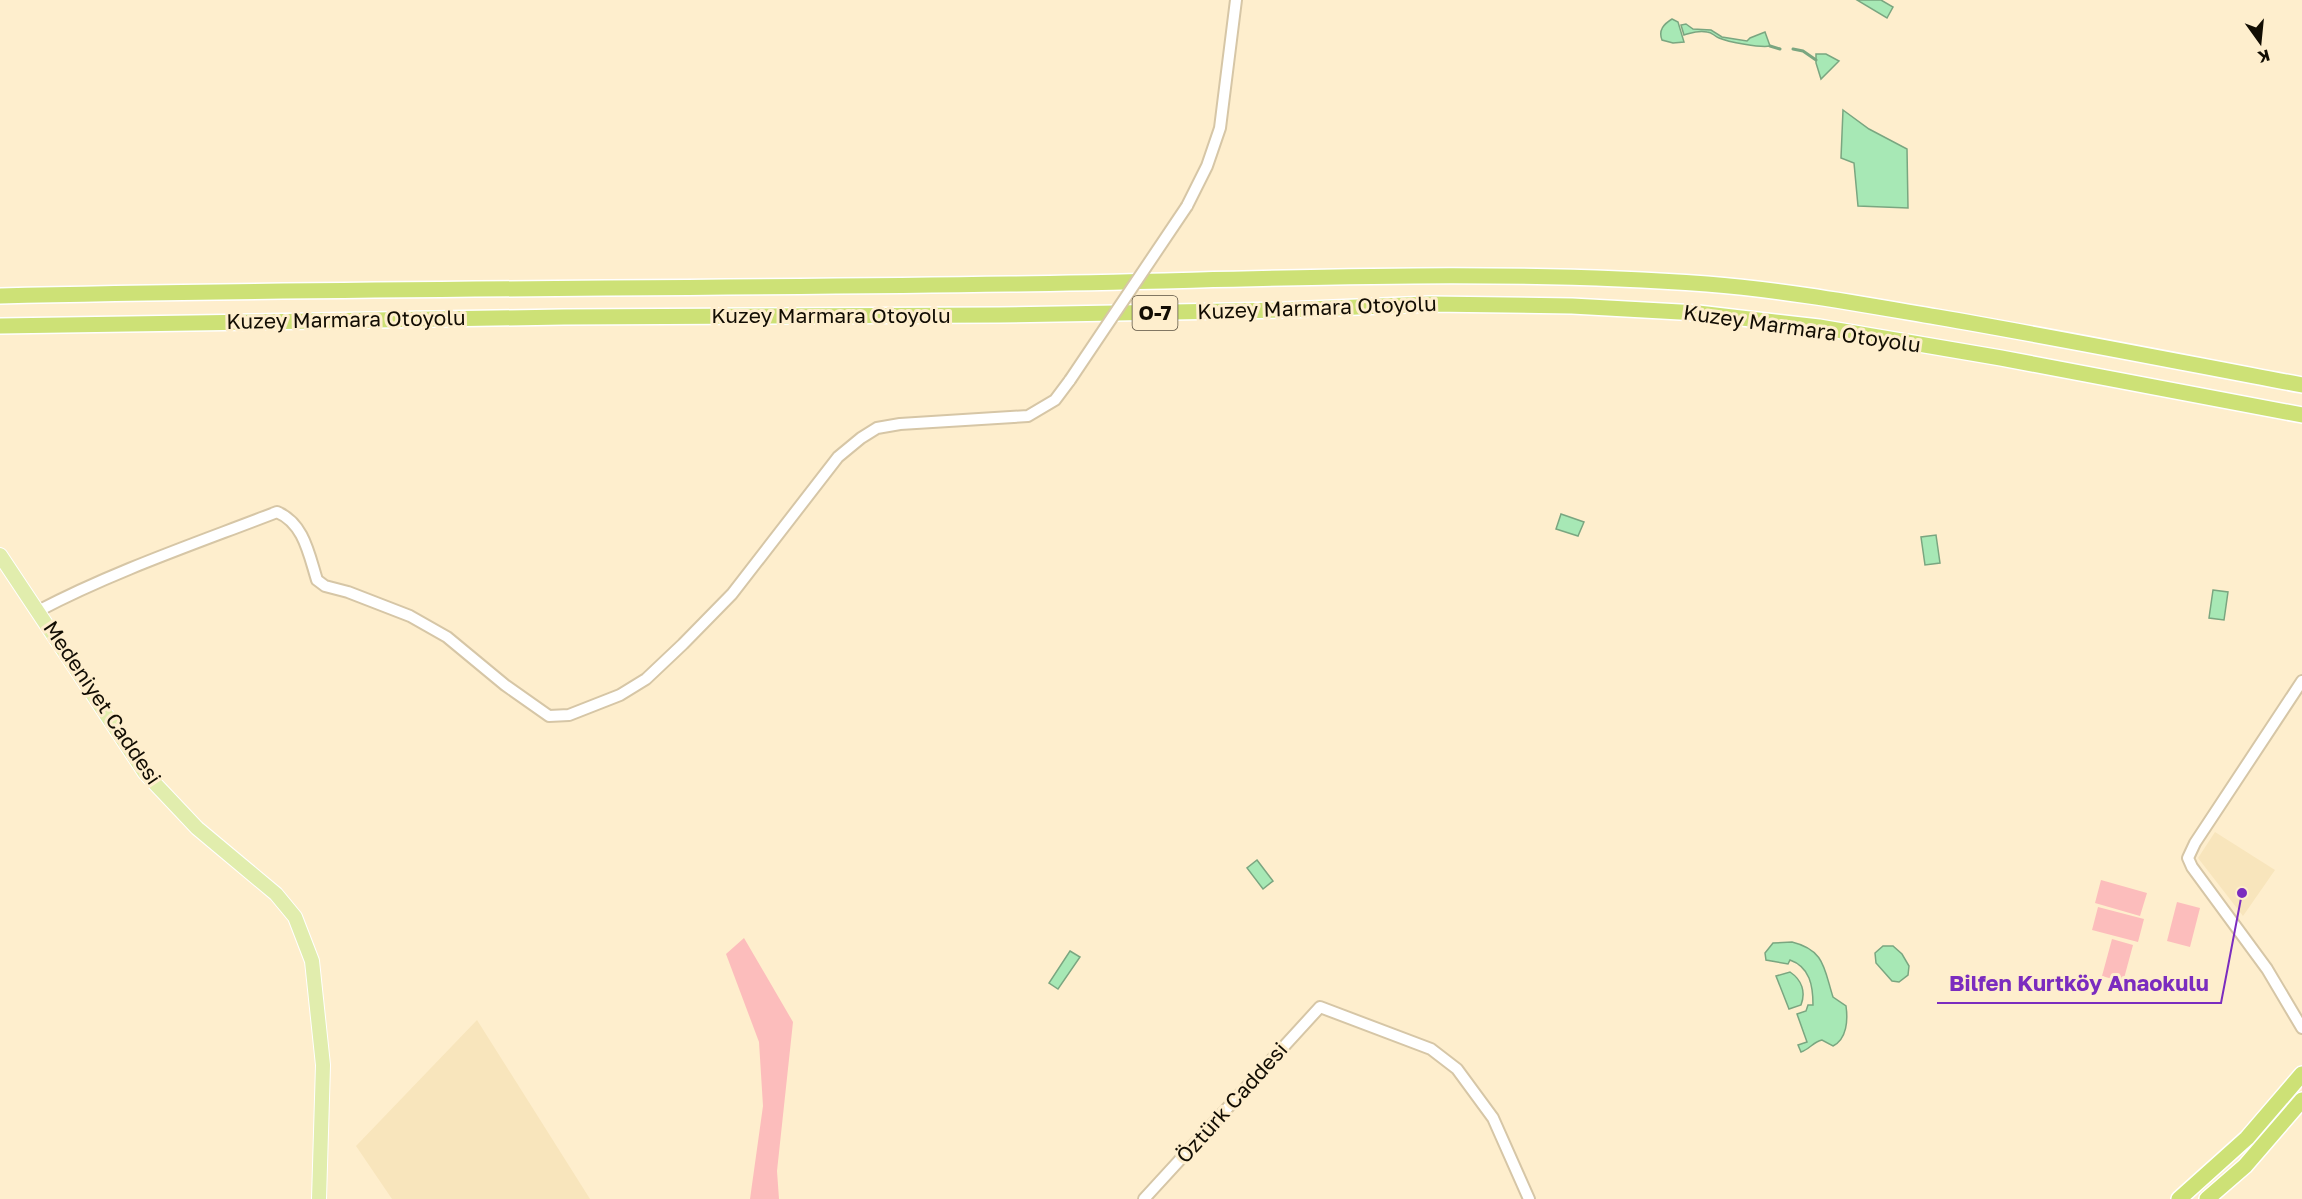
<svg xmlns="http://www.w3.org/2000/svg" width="2302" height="1199" viewBox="0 0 2302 1199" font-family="'Golos Text',sans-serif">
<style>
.built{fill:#f8e5bc}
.green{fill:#fcbdbc}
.water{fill:#a7e8b5;stroke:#7aa680;stroke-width:1.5}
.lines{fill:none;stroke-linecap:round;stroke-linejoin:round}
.stream{stroke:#7aa680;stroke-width:3}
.minor-casing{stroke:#d6c6a6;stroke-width:14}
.major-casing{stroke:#fff;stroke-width:16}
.highway-casing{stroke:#fff;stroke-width:18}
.minor{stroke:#fff;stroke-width:10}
.major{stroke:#e1edad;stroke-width:14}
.highway{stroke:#cde176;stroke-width:15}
.minor-bridge-casing{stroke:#d6c6a6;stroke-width:14;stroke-linecap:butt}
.minor-bridge{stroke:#fff;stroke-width:10}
.labels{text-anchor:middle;stroke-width:6;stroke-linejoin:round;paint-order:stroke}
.shield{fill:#feeecd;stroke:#595040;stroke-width:1.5}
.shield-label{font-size:20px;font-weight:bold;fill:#120d03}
.street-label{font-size:21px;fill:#120d03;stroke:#feeecd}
.leader{fill:none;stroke:#7b2cbf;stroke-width:2}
.callout-dot{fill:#7b2cbf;stroke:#feeecd;stroke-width:2}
.callout-label{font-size:22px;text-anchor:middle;font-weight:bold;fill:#7b2cbf;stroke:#feeecd;stroke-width:6;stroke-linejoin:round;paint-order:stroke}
</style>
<rect width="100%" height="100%" fill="#feeecd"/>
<!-- built -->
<path class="built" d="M 2215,832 L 2275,870 L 2243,916 L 2198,858 Z
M 477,1020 L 590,1199 L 392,1199 L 356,1146 Z"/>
<!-- green -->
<path class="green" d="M 2101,880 L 2147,893 L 2140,916 L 2095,903 Z
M 2177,902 L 2200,908 L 2190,947 L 2167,941 Z
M 2098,907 L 2144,919 L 2138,942 L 2092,930 Z
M 744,938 L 793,1022 L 777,1171 L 779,1199 L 750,1199 L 763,1106 L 759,1042 L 726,954 Z
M 2112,939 L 2133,945 L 2123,982 L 2102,976 Z"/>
<!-- water -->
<path class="water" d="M 1857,0 L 1881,0 L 1893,7 L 1887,18 Z
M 1672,19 L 1678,22 L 1684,42 L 1673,43 L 1662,40 C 1658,30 1664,24 1672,19 Z
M 1686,24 L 1693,29 L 1711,30 L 1722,37 L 1747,41 L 1750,38 L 1765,32 L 1770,46 C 1761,48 1728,42 1719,38 C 1714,36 1712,32 1707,32 C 1697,30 1692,33 1684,35 L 1681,25 Z
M 1816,54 L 1826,54 L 1839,61 L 1821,79 L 1816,63 Z
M 1843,110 L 1869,129 L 1907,149 L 1908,208 L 1858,206 L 1854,163 L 1841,158 Z
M 1561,514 L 1584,522 L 1578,536 L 1556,529 Z
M 1936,535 L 1940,563 L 1925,565 L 1921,537 Z
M 2213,590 L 2228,592 L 2224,620 L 2209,618 Z
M 1257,860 L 1273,881 L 1263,889 L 1247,868 Z
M 1792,942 C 1825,950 1824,969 1833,997 L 1846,1006 C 1848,1020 1847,1039 1833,1046 L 1822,1040 C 1813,1042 1810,1049 1801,1052 L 1798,1045 L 1807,1042 L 1797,1014 L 1806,1011 L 1808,1005 L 1813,1005 C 1813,986 1810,967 1790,960 L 1788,964 L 1766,960 L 1765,953 L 1773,943 Z
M 1883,946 L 1893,946 L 1902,954 L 1909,966 L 1908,975 L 1899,982 L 1892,981 L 1876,963 L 1875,953 Z
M 1070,951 L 1080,957 L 1058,989 L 1049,983 Z
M 1790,972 C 1802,980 1806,992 1801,1005 L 1789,1009 L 1776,976 Z"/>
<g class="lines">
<!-- stream -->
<path class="stream" d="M 1770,46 L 1780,49
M 1793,49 L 1803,51 L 1816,60"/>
<defs>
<path id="minor" d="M 1187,206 L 1207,166 L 1220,128 L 1236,0
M 38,611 C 114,571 197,543 277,512 C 304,523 309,555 317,580 L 325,586 L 348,592 L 410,616 L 447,637 L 505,685 L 549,716 L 569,715 L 620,695 L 646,679 L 683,644 L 732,594 L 838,457 L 861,438 L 877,428 L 900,424 L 1028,416 L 1055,400 L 1070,380
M 2302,681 L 2195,843 L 2188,858 L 2192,867 L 2267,969 L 2302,1028
M 1144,1199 L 1320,1007 L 1431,1049 L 1457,1069 L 1493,1118 L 1529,1199"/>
<path id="major" d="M 0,555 L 145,773 L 197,828 L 276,894 L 295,917 L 312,961 L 323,1065 L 319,1199"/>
<path id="highway" d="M 0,296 C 337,288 674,289 1010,284 C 1242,281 1475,267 1707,284 C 1784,290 1860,304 1937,317 C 2059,338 2180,362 2302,385
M 0,326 L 564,317 L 999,315 L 1285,310 L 1430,304 L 1572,306 L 1698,313 L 1819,327 L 2001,358 L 2302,415
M 2179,1199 L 2247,1138 L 2302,1074
M 2207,1199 L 2245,1166 L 2302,1100"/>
</defs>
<!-- minor casing -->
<use href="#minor" class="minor-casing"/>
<!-- major casing -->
<use href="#major" class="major-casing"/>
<!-- highway casing -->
<use href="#highway" class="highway-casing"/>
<!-- minor -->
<use href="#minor" class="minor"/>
<!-- major -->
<use href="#major" class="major"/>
<!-- highway -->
<use href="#highway" class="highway"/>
<defs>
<path id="minor-bridge" d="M 1070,380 L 1187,206"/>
</defs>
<!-- minor-bridge casing -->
<use href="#minor-bridge" class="minor-bridge-casing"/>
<!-- minor-bridge -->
<use href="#minor-bridge" class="minor-bridge"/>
</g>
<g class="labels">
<!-- shield labels -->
<rect class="shield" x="1132.5" y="296" width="45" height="34" rx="4.5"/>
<g class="shield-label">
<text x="1155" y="320">O-7</text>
</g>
<!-- street labels -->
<g class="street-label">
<text transform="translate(1317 308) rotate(-2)" y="7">Kuzey Marmara Otoyolu</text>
<text x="831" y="323">Kuzey Marmara Otoyolu</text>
<text transform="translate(346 320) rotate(-1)" y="7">Kuzey Marmara Otoyolu</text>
<text transform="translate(1802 329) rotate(8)" y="7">Kuzey Marmara Otoyolu</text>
<text transform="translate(102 703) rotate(56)" y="7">Medeniyet Caddesi</text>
<text transform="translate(1232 1103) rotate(-48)" y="7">Öztürk Caddesi</text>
</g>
</g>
<!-- callouts -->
<path class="leader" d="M2242 893L2221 1003H1937"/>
<circle class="callout-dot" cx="2242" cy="893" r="6"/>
<g class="callout-label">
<text x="2079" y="991">Bilfen Kurtköy Anaokulu</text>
</g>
<!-- north arrow -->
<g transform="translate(2260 42) rotate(165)" stroke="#feeecd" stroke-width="4.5" paint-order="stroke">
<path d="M0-4.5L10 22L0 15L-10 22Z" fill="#120d03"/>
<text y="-9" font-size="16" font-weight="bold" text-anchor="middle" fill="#120d03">K</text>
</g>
</svg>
